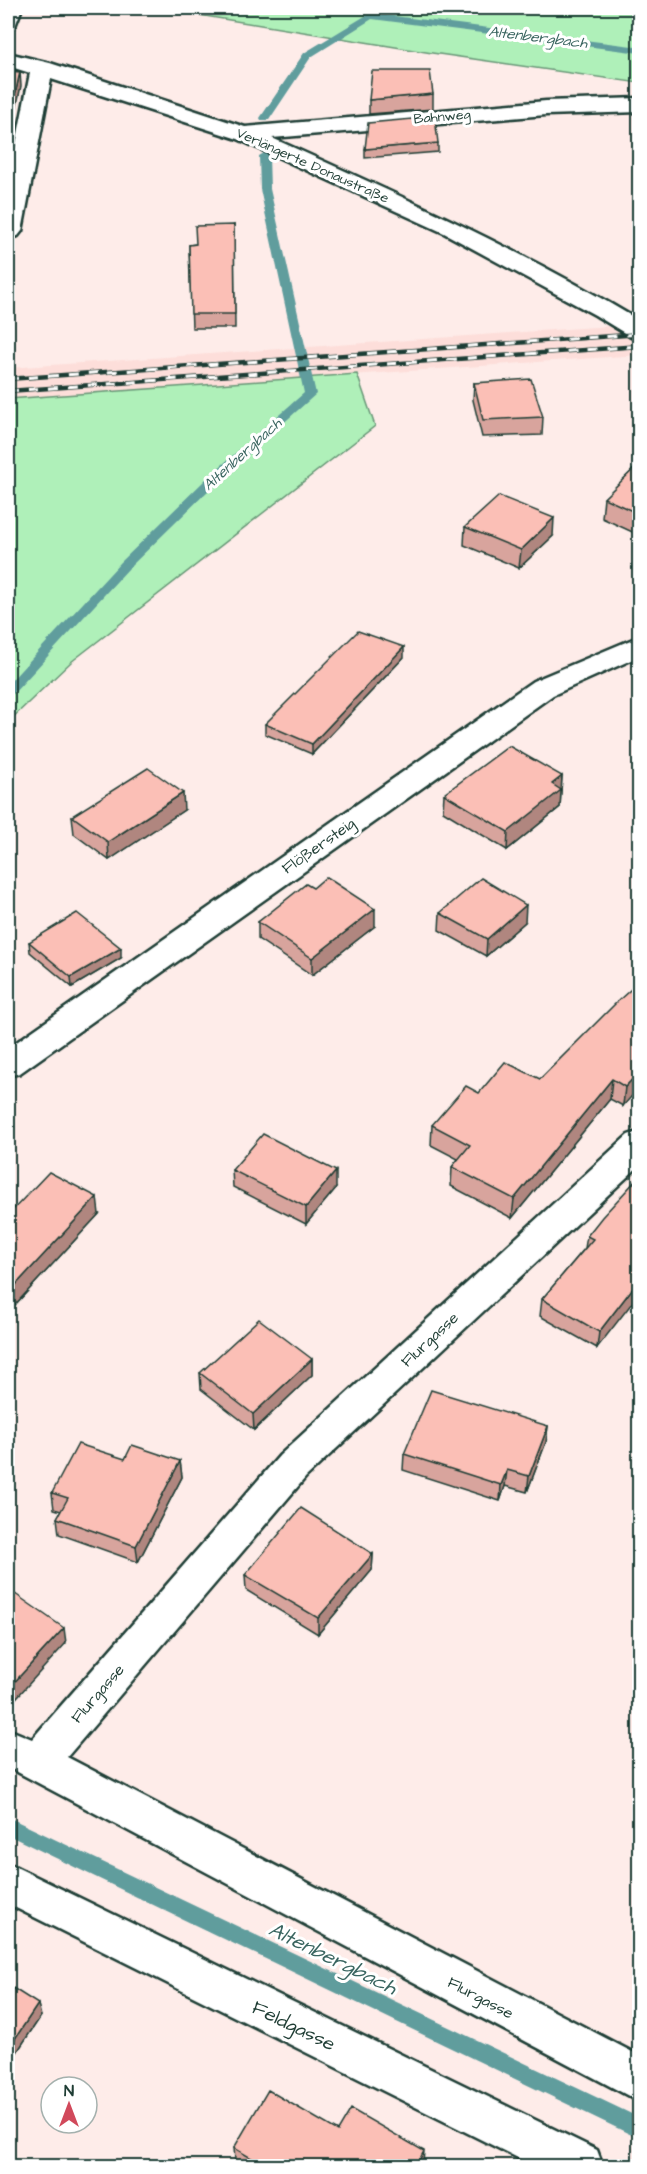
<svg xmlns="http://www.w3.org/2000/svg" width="647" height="2174" viewBox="0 0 647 2174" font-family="'Architects Daughter',sans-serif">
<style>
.built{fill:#fddeda}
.green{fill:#aff0b9;stroke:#679676;stroke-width:1.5}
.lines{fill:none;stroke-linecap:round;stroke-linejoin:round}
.stream{fill:#609d9d;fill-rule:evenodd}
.minor-casing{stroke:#1f3d34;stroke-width:5}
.minor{fill:#fff;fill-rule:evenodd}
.rail-casing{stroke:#1f3d34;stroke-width:4.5}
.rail{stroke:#fff;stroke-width:3;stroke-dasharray:10;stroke-linecap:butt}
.wall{fill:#d8a49d;stroke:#1f3d34;stroke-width:1.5}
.shaded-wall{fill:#b0867f;stroke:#1f3d34;stroke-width:1.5}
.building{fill:#fbbfb6;stroke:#1f3d34;stroke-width:1.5}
.labels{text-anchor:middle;stroke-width:6;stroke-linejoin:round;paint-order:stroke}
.far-street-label{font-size:14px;fill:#1f3d34;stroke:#fff}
.far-water-label{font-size:15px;font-style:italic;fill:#3a6560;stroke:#fff}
.street-label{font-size:16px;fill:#1f3d34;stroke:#fff}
.near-street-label{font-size:20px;fill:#1f3d34;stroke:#fff}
.near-water-label{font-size:21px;font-style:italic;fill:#3a6560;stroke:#fff}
</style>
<rect width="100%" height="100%" fill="#feece9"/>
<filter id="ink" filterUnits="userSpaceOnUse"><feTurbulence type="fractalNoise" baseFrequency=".0167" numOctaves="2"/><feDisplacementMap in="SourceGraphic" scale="12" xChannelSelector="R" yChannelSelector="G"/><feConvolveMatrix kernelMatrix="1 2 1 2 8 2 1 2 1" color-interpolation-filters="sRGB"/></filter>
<g filter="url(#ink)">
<!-- built -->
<path class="built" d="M 639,324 L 639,355 L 8,399 L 8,368 Z"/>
<!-- green -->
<path class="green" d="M 156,8 L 639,8 L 639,83 L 432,53 Z
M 357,374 L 375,426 L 71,662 L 8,722 L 8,399 Z"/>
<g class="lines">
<!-- stream -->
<path class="stream" d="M 370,13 L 640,47 L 640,53 L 372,19 L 311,57 L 269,120 L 261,120 L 260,118 L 304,53 Z
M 264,153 L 269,156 L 270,189 L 316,394 L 214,485 L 129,568 L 13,694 L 8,695 L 8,684 L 121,562 L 206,479 L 304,393 L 260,189 L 259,156 Z
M 8,1817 L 640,2118 L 640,2139 L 8,1835 Z"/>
<defs>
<path id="minor" d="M 8,8 L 22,8 L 15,26 L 8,28 Z
M 8,53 L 50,63 L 245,127 L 546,101 L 640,98 L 640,112 L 546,115 L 272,138 C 397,194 522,250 640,321 L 640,339 L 631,337 L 595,315 L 444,233 L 238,139 L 51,79 L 22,231 L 18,236 L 8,239 L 8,185 L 30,73 L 8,66 Z
M 640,636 L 640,656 L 553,695 L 20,1073 L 8,1076 L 8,1048 L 533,681 Z
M 640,1131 L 640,1165 L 306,1477 L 67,1757 L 640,2056 L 640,2102 L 8,1767 L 8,1729 L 32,1739 L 280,1455 L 628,1135 Z
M 8,1863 L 597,2150 L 603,2166 L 534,2166 L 8,1904 Z"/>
</defs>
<!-- minor casing -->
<use href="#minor" class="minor-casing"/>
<!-- minor -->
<use href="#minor" class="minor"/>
<defs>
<path id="rail" d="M 8,379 L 640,334
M 8,391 L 640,346"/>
</defs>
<!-- rail casing -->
<use href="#rail" class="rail-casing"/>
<!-- rail -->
<use href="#rail" class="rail"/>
</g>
<!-- wall -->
<path class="wall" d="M 433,94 L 433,109 L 369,114 L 369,100 Z
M 438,143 L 438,152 L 365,158 L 365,149 Z
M 234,225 L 235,328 L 192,328 L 189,245 L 196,244 Z
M 474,383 L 543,417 L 542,435 L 482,437 L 473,400 Z
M 639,464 L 639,535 L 602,518 L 604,498 Z
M 465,527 L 553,536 L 519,568 L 464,545 Z
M 404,657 L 312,754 L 265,734 L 265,724 Z
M 562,776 L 560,807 L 507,850 L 443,811 L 444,794 Z
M 184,810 L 109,860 L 74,834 L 72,816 Z
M 313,888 L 375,926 L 312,975 L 258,939 L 258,922 Z
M 440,913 L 525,922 L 486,956 L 439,930 Z
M 29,942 L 121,958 L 72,987 L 30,952 Z
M 639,982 L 623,1106 L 610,1099 L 512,1218 L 451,1186 L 452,1167 L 458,1159 L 431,1145 L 432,1125 L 479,1093 L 540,1079 Z
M 232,1170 L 336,1188 L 306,1224 L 233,1187 Z
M 639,1177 L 597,1348 L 540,1316 L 542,1299 L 585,1248 L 587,1236 Z
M 99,1214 L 12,1308 L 8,1305 L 8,1215 Z
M 312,1359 L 312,1375 L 254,1430 L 201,1389 L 200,1373 Z
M 548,1426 L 546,1442 L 527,1492 L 505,1486 L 500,1501 L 403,1470 L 404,1454 Z
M 125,1459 L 180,1461 L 182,1477 L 138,1562 L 59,1534 L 57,1518 L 61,1511 L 54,1509 L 52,1493 Z
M 373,1554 L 372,1570 L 318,1634 L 246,1590 L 245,1575 Z
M 8,1985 L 41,2016 L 11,2061 L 8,2058 Z
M 338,2131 L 423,2164 L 421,2166 L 246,2166 L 235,2160 L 234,2148 Z"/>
<!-- shaded-wall -->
<path class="shaded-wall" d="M 20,72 L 21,86 L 8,146 L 8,126 Z
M 554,518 L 553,536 L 519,568 L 521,550 Z
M 404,647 L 404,657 L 312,754 L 312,744 Z
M 562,776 L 560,807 L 507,850 L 508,832 L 552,784 Z
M 183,793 L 184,810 L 109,860 L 108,842 Z
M 526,905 L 525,922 L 486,956 L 487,939 Z
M 375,909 L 375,926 L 312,975 L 312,958 Z
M 121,948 L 121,958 L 72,987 L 71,977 Z
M 639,1072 L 639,1088 L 623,1106 L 625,1087 Z
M 612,1079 L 610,1099 L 512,1218 L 514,1199 Z
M 336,1171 L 336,1188 L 306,1224 L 306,1207 Z
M 97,1197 L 99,1214 L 12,1308 L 10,1291 Z
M 639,1280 L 639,1294 L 597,1348 L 599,1332 Z
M 312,1359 L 312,1375 L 254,1430 L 253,1414 Z
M 548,1426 L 546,1442 L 527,1492 L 529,1476 Z
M 180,1461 L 182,1477 L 138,1562 L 136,1546 Z
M 507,1470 L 505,1486 L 500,1501 L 501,1485 Z
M 373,1554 L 372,1570 L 318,1634 L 318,1618 Z
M 64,1628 L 66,1643 L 8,1707 L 8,1689 Z
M 38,2004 L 41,2016 L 11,2061 L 8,2049 Z
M 424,2151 L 423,2164 L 421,2166 L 416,2166 Z"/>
<!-- building -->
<path class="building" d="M 8,71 L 20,72 L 8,126 Z
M 372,71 L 430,71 L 433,94 L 369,100 Z
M 435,117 L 438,143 L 365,149 L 368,123 Z
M 234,225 L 235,314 L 191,314 L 189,245 L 196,244 L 195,226 Z
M 531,379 L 543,417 L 483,420 L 474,383 Z
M 639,464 L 639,514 L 604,498 Z
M 499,496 L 554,518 L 521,550 L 465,527 Z
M 358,631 L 404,647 L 312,744 L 265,724 Z
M 509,746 L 562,776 L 552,784 L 561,790 L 508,832 L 444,794 Z
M 148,768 L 183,793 L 108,842 L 72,816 Z
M 326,877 L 375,909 L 312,958 L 258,922 L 306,884 L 313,888 Z
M 481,878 L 526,905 L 487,939 L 440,913 Z
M 77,913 L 121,948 L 71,977 L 29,942 Z
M 639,982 L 639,1072 L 625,1087 L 612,1079 L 514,1199 L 452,1167 L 470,1145 L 432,1125 L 466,1086 L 479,1093 L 505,1062 L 540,1079 L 619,1000 Z
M 263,1134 L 336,1171 L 306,1207 L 232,1170 Z
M 49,1172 L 97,1197 L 10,1291 L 8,1290 L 8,1215 Z
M 639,1177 L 639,1280 L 599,1332 L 542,1299 L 593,1239 L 587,1236 L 602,1217 Z
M 259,1319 L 312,1359 L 253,1414 L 200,1373 Z
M 431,1390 L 548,1426 L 529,1476 L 507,1470 L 501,1485 L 404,1454 Z
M 78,1444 L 125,1459 L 132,1445 L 180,1461 L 136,1546 L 57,1518 L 68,1498 L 52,1493 Z
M 301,1508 L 373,1554 L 318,1618 L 245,1575 Z
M 8,1589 L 64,1628 L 8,1689 Z
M 8,1985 L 38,2004 L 8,2049 Z
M 268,2090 L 338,2131 L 351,2109 L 424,2151 L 416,2166 L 265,2166 L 234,2148 Z"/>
</g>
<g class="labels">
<!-- far-street labels -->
<g class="far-street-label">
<text transform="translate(442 116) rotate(-5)" y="5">Bahnweg</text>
<text transform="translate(313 165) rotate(24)" y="5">Verlängerte Donaustraße</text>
</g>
<!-- far-water labels -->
<g class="far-water-label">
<text transform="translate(538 37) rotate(7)" y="5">Altenbergbach</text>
<text transform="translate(242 454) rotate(-42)" y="5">Altenbergbach</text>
</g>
<!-- street labels -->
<g class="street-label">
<text transform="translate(318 845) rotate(-35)" y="6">Flößersteig</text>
<text transform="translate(429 1339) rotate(-43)" y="6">Flurgasse</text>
<text transform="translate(97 1693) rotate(-49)" y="6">Flurgasse</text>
<text transform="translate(481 1997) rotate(28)" y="6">Flurgasse</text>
</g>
<!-- near-street labels -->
<g class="near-street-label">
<text transform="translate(294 2025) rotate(26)" y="7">Feldgasse</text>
</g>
<!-- near-water labels -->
<g class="near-water-label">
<text transform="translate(333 1958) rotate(26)" y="7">Altenbergbach</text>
</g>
</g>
<!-- margin -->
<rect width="647" height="2174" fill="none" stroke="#fff" stroke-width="30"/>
<rect x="15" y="15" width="617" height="2144" fill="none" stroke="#1f3d34" stroke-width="2" filter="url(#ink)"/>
<!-- north arrow -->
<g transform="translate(69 2105)"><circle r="28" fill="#ffffff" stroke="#a5b1ae" stroke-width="1.5"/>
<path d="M0-4.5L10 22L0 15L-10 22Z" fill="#d1495b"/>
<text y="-9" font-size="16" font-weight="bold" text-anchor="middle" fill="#1f3d34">N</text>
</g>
</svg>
